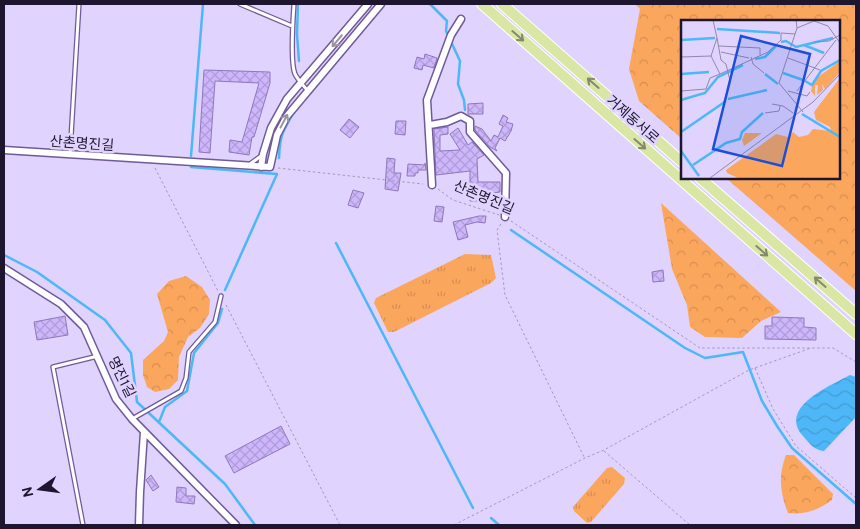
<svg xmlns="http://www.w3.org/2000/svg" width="860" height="529" viewBox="0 0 860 529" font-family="Overpass,'Noto Sans KR',sans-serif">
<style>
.grass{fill:url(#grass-tufts)}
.forest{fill:url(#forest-crowns)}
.water{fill:url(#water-waves)}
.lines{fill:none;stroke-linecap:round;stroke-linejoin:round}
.stream{stroke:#4eb7f7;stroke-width:2.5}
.building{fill:url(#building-cross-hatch);stroke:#8f78ba}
.lane-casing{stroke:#705a99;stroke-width:5.5}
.street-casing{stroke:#705a99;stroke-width:9}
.primary-casing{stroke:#fff;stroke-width:12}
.path{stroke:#a498be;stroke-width:1;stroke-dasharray:2.5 2.5;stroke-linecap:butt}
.lane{stroke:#fff;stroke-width:3}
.street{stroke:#fff;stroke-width:6}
.primary{stroke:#d9e6a4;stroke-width:10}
.oneway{stroke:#85886f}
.oneway2{stroke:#9a96a1}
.labels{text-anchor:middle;stroke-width:5;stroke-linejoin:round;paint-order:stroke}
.street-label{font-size:14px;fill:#1e152f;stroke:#e0d3fe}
.inset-river{fill:none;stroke:#4eb7f7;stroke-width:2.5}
.inset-road{fill:none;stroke:#9287ab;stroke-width:1}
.view{fill:#1d4ed8;fill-opacity:0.15;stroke:#1d4ed8;stroke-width:2.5}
.inset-edge{fill:none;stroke:#1e152f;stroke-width:2.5}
</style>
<defs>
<pattern id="grass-tufts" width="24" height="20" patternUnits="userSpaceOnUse" patternTransform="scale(1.25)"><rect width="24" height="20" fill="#fba65d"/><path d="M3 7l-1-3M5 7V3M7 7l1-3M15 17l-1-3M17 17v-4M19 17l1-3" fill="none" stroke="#d78e51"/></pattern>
<pattern id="forest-crowns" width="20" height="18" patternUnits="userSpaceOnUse" patternTransform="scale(1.25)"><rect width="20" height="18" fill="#fba65d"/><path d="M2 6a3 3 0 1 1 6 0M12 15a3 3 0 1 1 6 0" fill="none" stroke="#d78e51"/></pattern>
<pattern id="water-waves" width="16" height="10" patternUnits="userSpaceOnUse" patternTransform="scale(1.25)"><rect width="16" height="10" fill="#4eb7f7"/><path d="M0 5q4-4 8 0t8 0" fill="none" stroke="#449cd4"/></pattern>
<pattern id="building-cross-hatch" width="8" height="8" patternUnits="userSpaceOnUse" patternTransform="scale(1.25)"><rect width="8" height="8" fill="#cdb6fc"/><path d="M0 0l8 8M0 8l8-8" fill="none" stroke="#b09cd8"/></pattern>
</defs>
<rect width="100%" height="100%" fill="#e0d3fe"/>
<!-- grass -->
<path class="grass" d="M 465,254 L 491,255 L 496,278 L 491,283 L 394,332 L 388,332 L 374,303 L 376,298 Z
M 612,467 L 625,478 L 624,484 L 591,522 L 587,523 L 574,511 L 573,507 L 607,468 Z"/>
<!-- forest -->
<path class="forest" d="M 635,4 L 856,4 L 856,291 L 726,178 L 839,178 L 839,21 L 682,21 L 682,139 L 639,101 L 629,69 L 640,9 Z
M 661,203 L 781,312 L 761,321 L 742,338 L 705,337 L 690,327 L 687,305 L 672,269 Z
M 186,276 L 202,287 L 210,300 L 209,314 L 200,328 L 188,337 L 179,357 L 178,380 L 169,389 L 155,392 L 147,387 L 143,375 L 143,360 L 164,341 L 168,332 L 157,294 L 169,281 Z
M 786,455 L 794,455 L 833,494 L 832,500 C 818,510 806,515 788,513 C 780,493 778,475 786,455 Z"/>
<!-- water -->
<path class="water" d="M 850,375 L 856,377 L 856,417 L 824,451 C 814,450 810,444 803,436 C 778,407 830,386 850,375 Z"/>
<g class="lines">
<!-- stream -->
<path class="stream" d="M 298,4 L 297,34 L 299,61
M 430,4 L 447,21 L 446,31 L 460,61 L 458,84 L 464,100 L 465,110
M 191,156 L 203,4
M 279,158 C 280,133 283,132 295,110
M 191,167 L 277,174 L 225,290
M 511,230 L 685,348 L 705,358 L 743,352 L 762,401 L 777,426 L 792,448 L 856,504
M 336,243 L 473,508
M 4,255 L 37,272 L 105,320 L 131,353 L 137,402 L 225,484 L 255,525
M 159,422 L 165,407 L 187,391 L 194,353 L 218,323 L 222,309
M 491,518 L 499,525"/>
</g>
<!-- building -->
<path class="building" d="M 425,54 L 437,58 L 434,68 L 423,65 L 422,70 L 414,68 L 417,57 L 424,59 Z
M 204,70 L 270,72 L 270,83 L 254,137 L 252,137 L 249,155 L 229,152 L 230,140 L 242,142 L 259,83 L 215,81 L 210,153 L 199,152 Z
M 483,103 L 483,114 L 468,114 L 468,104 Z
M 503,115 L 508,118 L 506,122 L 513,124 L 511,131 L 505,141 L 500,138 L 495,148 L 497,151 L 490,147 L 475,130 L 475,126 L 482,129 L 491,141 L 494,135 L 498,137 L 503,126 L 499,124 Z
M 349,119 L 359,127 L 350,138 L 340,130 Z
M 396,121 L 406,121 L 405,135 L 395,134 Z
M 448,127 L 448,134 L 440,135 L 440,151 L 460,150 L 450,134 L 458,128 L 468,145 L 472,142 L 484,155 L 477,159 L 478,182 L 500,182 L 500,192 L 492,193 L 492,195 L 483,196 L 484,201 L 470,201 L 470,171 L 436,175 L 434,129 Z
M 387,158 L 395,159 L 394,173 L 401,173 L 398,191 L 385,189 Z
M 425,163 L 426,170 L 418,170 L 418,173 L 415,173 L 415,176 L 407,176 L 408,164 L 425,165 Z
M 353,190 L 364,193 L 358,208 L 348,205 Z
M 436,206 L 444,207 L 442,222 L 434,221 Z
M 479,216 L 486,216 L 485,223 L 477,222 L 465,225 L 468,237 L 458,240 L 453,222 Z
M 663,270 L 664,281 L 653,282 L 652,272 Z
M 65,316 L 68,335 L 37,340 L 34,322 Z
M 772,317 L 804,318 L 804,327 L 816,328 L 816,340 L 765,339 L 765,326 L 772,326 Z
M 281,426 L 290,444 L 234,473 L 225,456 Z
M 151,475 L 159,487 L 153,491 L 146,480 Z
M 177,487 L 186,488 L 186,496 L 195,496 L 194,504 L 176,502 Z"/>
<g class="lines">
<defs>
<path id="lane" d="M 240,4 L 292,26
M 294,4 C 293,19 290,62 295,74 C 298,80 303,85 307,90
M 70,154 L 79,4
M 250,164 L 261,156
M 132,419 L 181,391 L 186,378 L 189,352 L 215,322 L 221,296
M 83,525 L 53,367 L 98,356"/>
<path id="street" d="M 430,125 L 447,122 L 461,116 L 470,121 L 470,132 L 506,173 L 505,217
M 4,150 L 270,167 L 277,135 L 287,116 L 381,4
M 261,167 L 263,154 L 271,128 L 287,99 L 368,4
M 432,185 L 427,100 L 451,35 L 461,19
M 4,268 L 61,304 L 84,327 L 116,399 L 132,419 L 236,525
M 139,525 L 140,492 L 144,432"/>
<path id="primary" d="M 482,4 L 856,334
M 502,4 L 682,162
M 700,178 L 856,314"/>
</defs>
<!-- lane casing -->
<use href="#lane" class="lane-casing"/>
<!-- street casing -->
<use href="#street" class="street-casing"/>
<!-- primary casing -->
<use href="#primary" class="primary-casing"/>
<!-- path -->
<path class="path" d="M 155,168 L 218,291
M 278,168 L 423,184
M 438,189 L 453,200 L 499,215
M 511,221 L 700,348 L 833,348 L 856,362
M 501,224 L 497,230 L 505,295 L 584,457
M 226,305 L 340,525
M 755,368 L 773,409 L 796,446 L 856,498
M 604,451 L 690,525
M 454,525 L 585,458 L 604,450 L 749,370 L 811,348"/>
<!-- lane -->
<use href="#lane" class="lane"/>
<!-- street -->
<use href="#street" class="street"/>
<!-- primary -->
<use href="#primary" class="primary"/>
</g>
<!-- one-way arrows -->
<defs><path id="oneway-shaft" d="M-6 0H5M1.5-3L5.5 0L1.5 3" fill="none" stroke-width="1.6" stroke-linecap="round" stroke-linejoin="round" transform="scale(1.25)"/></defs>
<g class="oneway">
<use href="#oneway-shaft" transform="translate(518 36) rotate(41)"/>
<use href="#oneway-shaft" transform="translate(593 83) rotate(-139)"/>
<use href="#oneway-shaft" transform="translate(640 144) rotate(41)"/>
<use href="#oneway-shaft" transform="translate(762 251) rotate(41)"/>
<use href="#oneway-shaft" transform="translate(820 282) rotate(-139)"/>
</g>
<g class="oneway2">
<use href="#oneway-shaft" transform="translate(337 41) rotate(130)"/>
<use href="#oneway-shaft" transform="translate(284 121) rotate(-62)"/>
</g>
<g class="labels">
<!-- street labels -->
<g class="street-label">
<text transform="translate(633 119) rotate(41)" y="5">거제동서로</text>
<text transform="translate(82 143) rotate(4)" y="5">산촌명진길</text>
<text transform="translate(484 197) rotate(23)" y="5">산촌명진길</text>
<text transform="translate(122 377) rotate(64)" y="5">명진1길</text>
</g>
</g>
<!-- overview -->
<g transform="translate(681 20)">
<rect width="159" height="159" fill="#e0d3fe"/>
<path d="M 159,41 L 159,52 L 144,69 L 141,64 L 142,70 L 136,75 L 137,65 L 134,65 L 134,76 L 130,71 L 133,60 ZM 159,58 L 159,158 L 57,158 L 46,153 L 45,150 L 95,114 L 107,117 L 112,112 L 118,117 L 127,115 L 132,109 L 150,111 L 149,107 L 135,100 L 133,92 ZM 64,113 L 81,113 L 63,126 L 61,120 Z" fill="#fba65d"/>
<path class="inset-river" d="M 36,9 L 99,13M 0,20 L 34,18M 100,22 L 105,21 L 115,27 L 152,18M 123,25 L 143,33M 74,39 L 84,37 L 95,26M 102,53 L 122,60M 0,54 L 28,52M 84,54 L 97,64M 124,61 L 131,65 L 140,51 L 159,40M 47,79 L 86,70M 0,80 L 24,73 L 37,57 L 62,45M 121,94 L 159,117M 0,112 L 45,81M 0,131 L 18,156M 12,145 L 45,123 L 59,119 L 61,112 L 82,93"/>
<path class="inset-road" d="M 32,0 L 36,18 L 30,36 L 39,54 L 87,32 L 100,20 L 100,13 L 114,14M 115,0 L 116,8 L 98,63 L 122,92M 116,8 L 133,1 L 147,6 L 159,23M 36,18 L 40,40 L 45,44 L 49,61M 133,22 L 148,21 L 159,15M 38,26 L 79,28 L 79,35M 40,32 L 68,38M 0,37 L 30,36M 70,37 L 72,44 L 83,53M 107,38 L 139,50M 0,71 L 25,69 L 29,58 L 39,54M 107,71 L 126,76 L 129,72M 116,71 L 155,20M 91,84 L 102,86 L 112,93M 84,93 L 98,91 L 99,86M 29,158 L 132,82 L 159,54"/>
<path class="view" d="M 60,16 L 129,34 L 101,146 L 32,129 Z"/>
<rect width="159" height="159" class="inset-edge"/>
</g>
<!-- border -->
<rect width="860" height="529" fill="none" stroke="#1e152f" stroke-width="10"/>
<!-- north arrow -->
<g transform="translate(40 489) rotate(256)" stroke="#e0d3fe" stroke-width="4" paint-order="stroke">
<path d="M0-4L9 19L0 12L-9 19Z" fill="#1e152f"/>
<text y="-8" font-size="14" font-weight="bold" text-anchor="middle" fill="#1e152f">N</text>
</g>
</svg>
